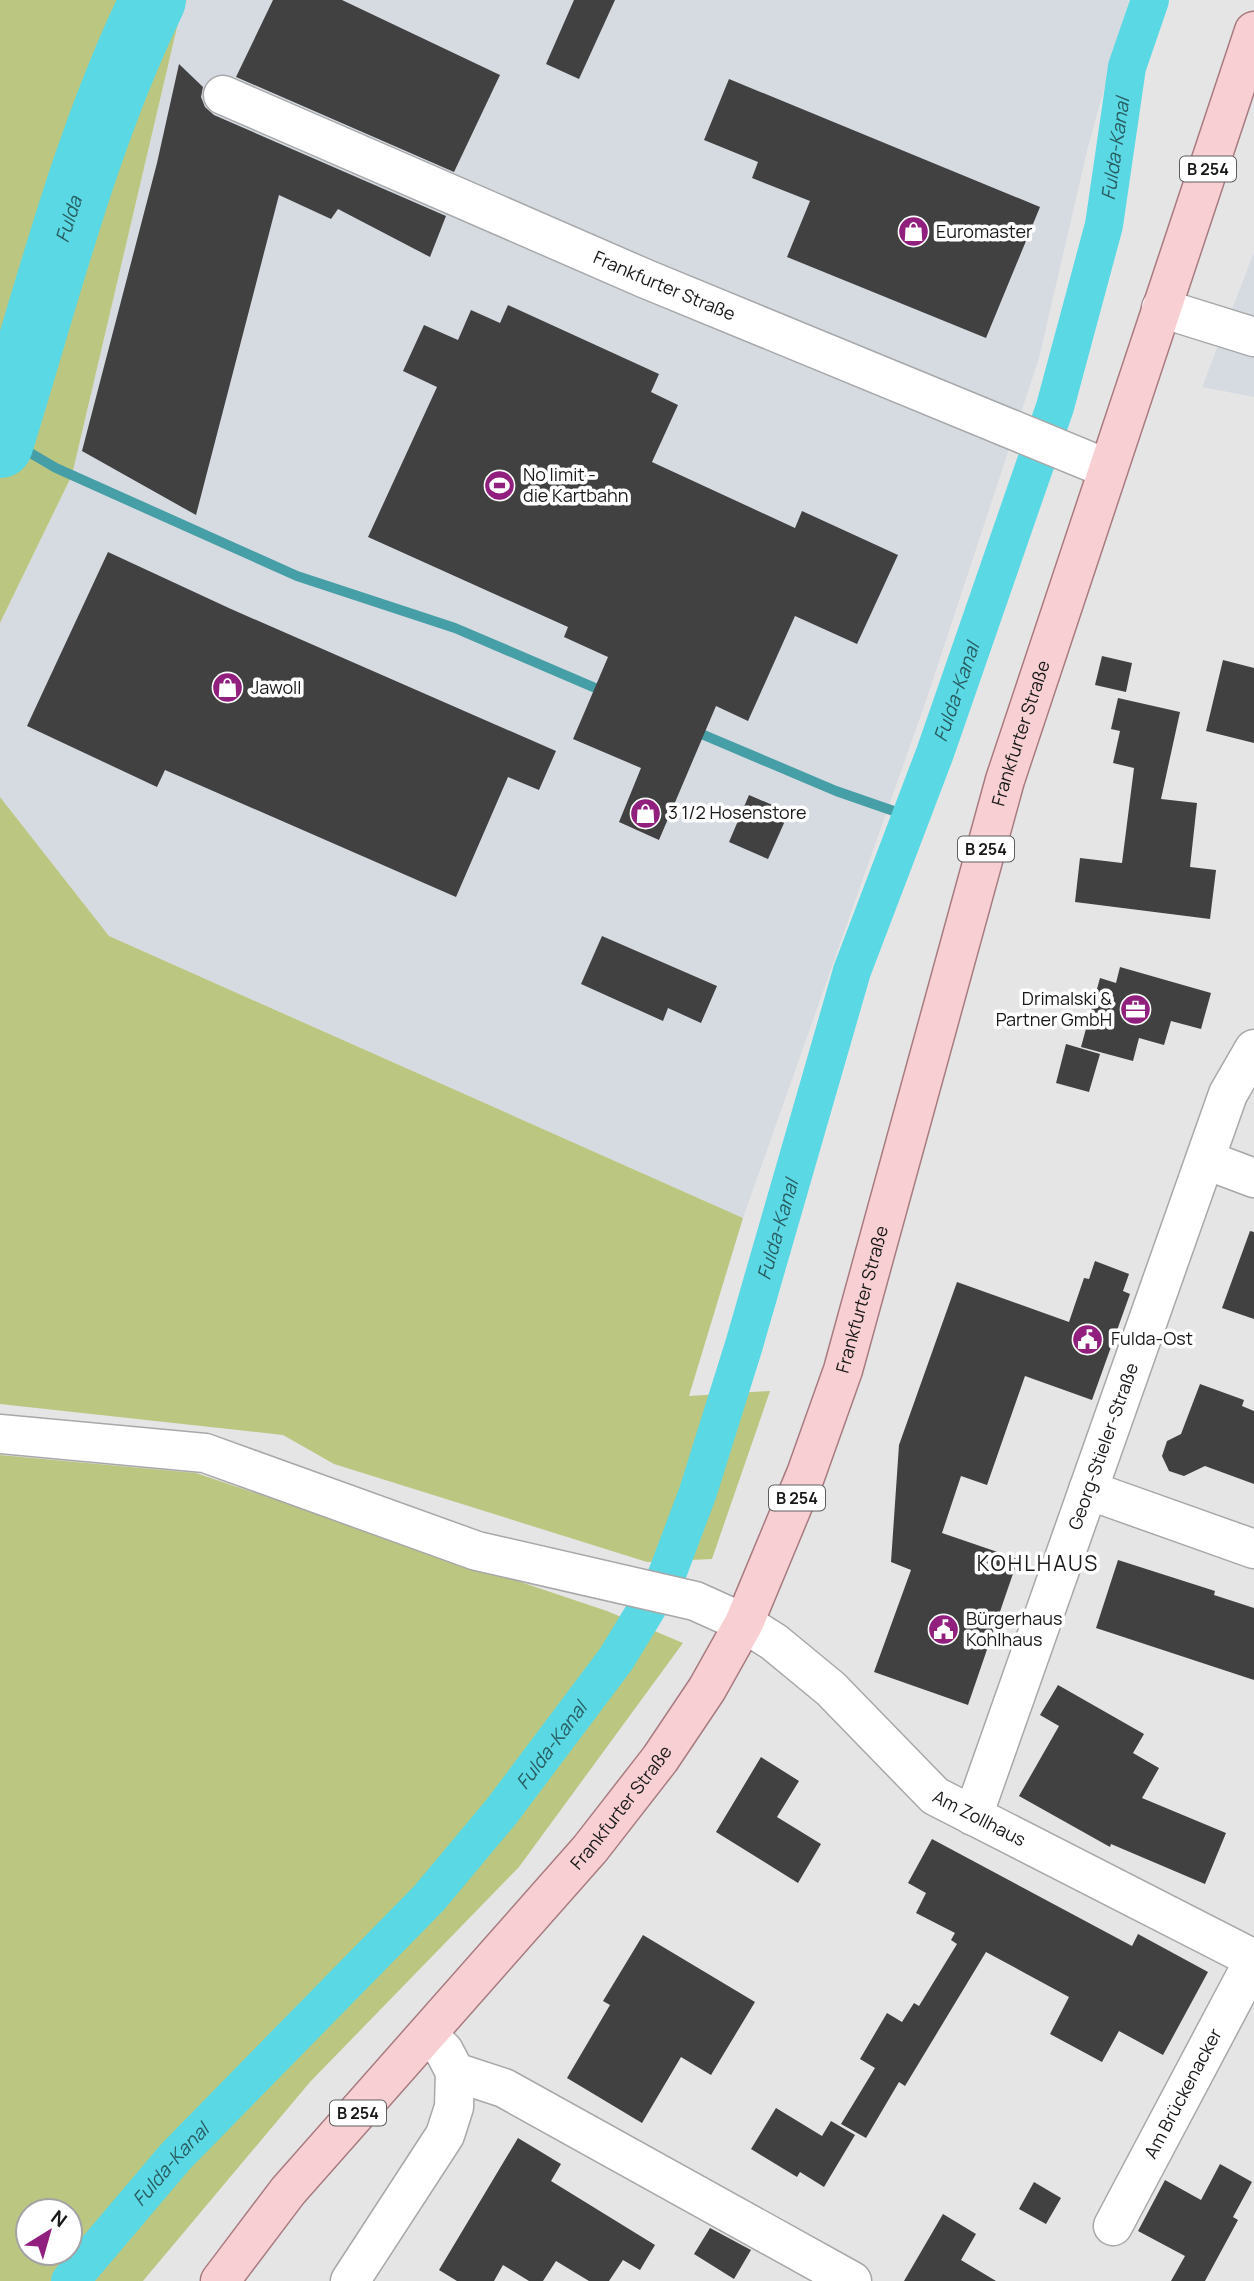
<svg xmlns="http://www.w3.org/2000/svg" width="1254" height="2281" viewBox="0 0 1254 2281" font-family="Manrope,sans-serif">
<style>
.built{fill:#d6dbe2}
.green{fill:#bbc781;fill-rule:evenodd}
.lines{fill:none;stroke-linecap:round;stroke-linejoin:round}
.stream{stroke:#469fa6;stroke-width:10}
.canal{stroke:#5ad8e3;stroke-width:38}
.river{stroke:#5ad8e3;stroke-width:66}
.building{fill:#414142}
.street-casing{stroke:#a7a8a9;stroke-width:41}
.secondary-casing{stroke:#a7a8a9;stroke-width:41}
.primary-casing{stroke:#a77b7f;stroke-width:41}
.street{stroke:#fff;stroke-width:38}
.secondary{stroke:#fff;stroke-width:38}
.primary{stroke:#f8d0d3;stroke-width:38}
.labels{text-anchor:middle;stroke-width:7;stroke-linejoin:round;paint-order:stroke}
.shield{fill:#fff;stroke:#5e5e5e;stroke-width:2}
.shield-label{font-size:16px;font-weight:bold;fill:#191919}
.poi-label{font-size:18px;fill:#191919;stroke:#fff;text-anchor:start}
.street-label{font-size:18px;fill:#191919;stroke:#fff}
.water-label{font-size:19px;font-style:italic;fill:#285d62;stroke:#fff}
.quarter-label{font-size:21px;letter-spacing:2px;fill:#191919;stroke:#fff}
</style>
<rect width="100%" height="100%" fill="#e5e5e6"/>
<!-- built -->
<path class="built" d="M 187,0 L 1129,0 L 1088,147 L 1039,358 L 928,695 L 743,1218 L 109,936 L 0,797 L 0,623 L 72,475 L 182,6 Z
M 1254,252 L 1254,397 L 1202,387 Z"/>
<!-- green -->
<path class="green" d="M 0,0 L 187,0 L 182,6 L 72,475 L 0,623 Z
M 0,797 L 109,936 L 743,1218 L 689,1396 L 770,1391 L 712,1559 L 647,1562 L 334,1464 L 283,1435 L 0,1404 Z
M 0,1455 L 196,1473 L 607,1611 L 683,1643 L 519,1867 L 310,2082 L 143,2281 L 0,2281 ZM 28,2211 L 70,2211 L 70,2253 L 28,2253 Z"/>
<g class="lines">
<!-- stream -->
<path class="stream" d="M 3,437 L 56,468 L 297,576 L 455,628 L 607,693
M 692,730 L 836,791 L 911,817"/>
<!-- canal -->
<path class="canal" id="s1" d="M 70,2281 L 176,2156 L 429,1898 L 501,1812 L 616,1659 L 666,1577 L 698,1492 L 744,1345 L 852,971 L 935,753 L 1055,407 L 1104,225 L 1127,67 L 1150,0"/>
<!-- river -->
<path class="river" id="s2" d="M 0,445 C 47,295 84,142 153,0"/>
</g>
<!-- building -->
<path class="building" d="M 273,0 L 342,0 L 500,75 L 454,172 L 236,77 Z
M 574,0 L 615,0 L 579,79 L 546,64 Z
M 179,64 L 203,87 L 201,97 L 205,107 L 214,115 L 446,216 L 430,257 L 338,209 L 331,219 L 279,195 L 196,515 L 82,451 L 157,163 Z
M 729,79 L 1040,207 L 986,338 L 787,257 L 810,201 L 752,178 L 758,162 L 704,140 Z
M 508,305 L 659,374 L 651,392 L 678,405 L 652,462 L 795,528 L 802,511 L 898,555 L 857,644 L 795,616 L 748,721 L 716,706 L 659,840 L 619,822 L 641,768 L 573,739 L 608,657 L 564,637 L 568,627 L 368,537 L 437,387 L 403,371 L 424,325 L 458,340 L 471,310 L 500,323 Z
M 108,552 L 231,609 L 556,751 L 539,790 L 508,777 L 456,897 L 165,770 L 157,787 L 27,726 Z
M 1102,656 L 1132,663 L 1126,692 L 1095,685 Z
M 1223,660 L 1254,668 L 1254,743 L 1206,731 Z
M 1118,698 L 1180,712 L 1161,799 L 1197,803 L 1190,867 L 1216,870 L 1210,919 L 1075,902 L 1080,858 L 1122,863 L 1134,768 L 1113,763 L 1120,731 L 1111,729 Z
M 749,795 L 789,812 L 768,859 L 729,842 Z
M 602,936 L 717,986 L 701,1023 L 668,1008 L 663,1021 L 581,984 Z
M 1120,967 L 1211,993 L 1201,1029 L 1171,1021 L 1164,1045 L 1139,1038 L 1133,1061 L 1081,1047 L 1100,978 L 1116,983 Z
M 1066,1044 L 1100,1054 L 1089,1092 L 1056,1083 Z
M 1250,1231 L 1254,1232 L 1254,1319 L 1222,1308 Z
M 1095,1261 L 1129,1274 L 1123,1291 L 1130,1294 L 1092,1400 L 1025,1376 L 987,1485 L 961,1476 L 942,1533 L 1018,1559 L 968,1705 L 874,1672 L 911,1570 L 891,1562 L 899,1445 L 957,1282 L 1069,1322 L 1084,1278 L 1089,1279 Z
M 1200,1384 L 1244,1400 L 1242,1406 L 1254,1411 L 1254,1484 L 1205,1466 L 1184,1476 L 1169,1471 L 1162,1456 L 1167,1441 L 1181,1434 Z
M 1118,1560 L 1215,1591 L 1214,1595 L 1254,1608 L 1254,1680 L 1096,1628 Z
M 1058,1685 L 1144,1734 L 1133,1753 L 1159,1768 L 1142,1798 L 1226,1833 L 1205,1884 L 1111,1844 L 1110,1847 L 1019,1796 L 1059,1726 L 1040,1715 Z
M 761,1757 L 799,1781 L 777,1817 L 821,1844 L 798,1883 L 716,1832 Z
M 932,1839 L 1132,1946 L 1138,1934 L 1208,1972 L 1163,2055 L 1119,2031 L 1102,2062 L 1050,2034 L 1069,1997 L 986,1952 L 905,2086 L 899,2082 L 866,2138 L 841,2124 L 875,2068 L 860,2059 L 887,2013 L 902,2022 L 914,2003 L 919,2006 L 957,1944 L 951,1940 L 955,1933 L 916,1913 L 926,1893 L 908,1883 Z
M 643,1935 L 755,2002 L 711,2075 L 681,2057 L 642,2123 L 567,2078 L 610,2005 L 603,2001 Z
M 776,2108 L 822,2136 L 831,2121 L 855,2135 L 824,2187 L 800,2172 L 797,2177 L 751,2149 Z
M 518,2138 L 561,2164 L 551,2181 L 655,2245 L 640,2270 L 623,2260 L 609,2281 L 589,2281 L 556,2261 L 543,2281 L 529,2281 L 503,2265 L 494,2281 L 457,2281 L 439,2270 Z
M 1220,2164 L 1252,2182 L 1233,2217 L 1238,2220 L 1205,2281 L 1171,2281 L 1185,2256 L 1138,2231 L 1165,2180 L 1201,2200 Z
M 1034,2182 L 1061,2198 L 1046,2224 L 1019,2209 Z
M 943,2214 L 976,2234 L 961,2260 L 996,2281 L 904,2281 Z
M 710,2228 L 751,2250 L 734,2279 L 694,2254 Z"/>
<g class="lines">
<defs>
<g id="street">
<path id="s3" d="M 223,95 L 646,279 L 1108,469"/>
<path d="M 1206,1160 L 1254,1178"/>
<path d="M 1088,1490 L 1254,1549"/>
<path id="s4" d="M 744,1623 L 774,1642 L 831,1689 L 935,1796 L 1254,1959"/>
<path id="s5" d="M 973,1816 L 1228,1094 L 1254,1049"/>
<path d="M 455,2072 L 504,2088 L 852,2281"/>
<path id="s6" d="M 1113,2226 L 1254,1960"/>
<path d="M 350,2281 L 445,2135 L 454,2107 L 455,2072 L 444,2051 L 428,2035"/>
</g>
<path id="secondary" d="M 1161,308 L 1254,337
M 0,1434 L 205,1453 L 477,1551 L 695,1601 L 744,1623"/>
<g id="primary">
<path id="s7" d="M 220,2281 L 288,2191 L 590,1849 L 660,1759 L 707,1689 L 744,1623 L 806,1474 L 843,1370 L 1005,780 L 1254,31"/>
</g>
</defs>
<!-- street casing -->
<use href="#street" class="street-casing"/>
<!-- secondary casing -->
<use href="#secondary" class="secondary-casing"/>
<!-- primary casing -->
<use href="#primary" class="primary-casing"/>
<!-- street -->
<use href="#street" class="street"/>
<!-- secondary -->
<use href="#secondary" class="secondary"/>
<!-- primary -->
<use href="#primary" class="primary"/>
</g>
<!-- icons -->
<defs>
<symbol id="shop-disc" viewBox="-11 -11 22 22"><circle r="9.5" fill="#911f7e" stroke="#fff"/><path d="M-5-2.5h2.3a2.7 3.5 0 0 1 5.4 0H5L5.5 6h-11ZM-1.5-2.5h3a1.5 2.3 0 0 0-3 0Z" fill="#fff"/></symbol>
<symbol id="stadium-disc" viewBox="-11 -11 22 22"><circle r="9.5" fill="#911f7e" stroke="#fff"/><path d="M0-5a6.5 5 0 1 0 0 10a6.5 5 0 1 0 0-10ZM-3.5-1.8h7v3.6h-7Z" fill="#fff"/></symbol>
<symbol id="office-disc" viewBox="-11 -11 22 22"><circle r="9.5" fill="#911f7e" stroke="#fff"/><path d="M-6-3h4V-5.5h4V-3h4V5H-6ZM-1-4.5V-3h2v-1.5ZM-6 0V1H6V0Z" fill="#fff"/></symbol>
<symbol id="civic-disc" viewBox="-11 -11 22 22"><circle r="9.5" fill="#911f7e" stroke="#fff"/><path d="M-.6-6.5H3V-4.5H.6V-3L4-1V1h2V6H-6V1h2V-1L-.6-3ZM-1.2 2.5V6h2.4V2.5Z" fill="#fff"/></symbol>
</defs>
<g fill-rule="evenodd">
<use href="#shop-disc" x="896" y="214" width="35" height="35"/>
<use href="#stadium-disc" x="482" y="468" width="35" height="35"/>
<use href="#shop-disc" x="210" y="670" width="35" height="35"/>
<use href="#shop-disc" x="628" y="796" width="35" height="35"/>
<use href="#office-disc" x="1118" y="992" width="35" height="35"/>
<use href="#civic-disc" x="1070" y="1322" width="35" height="35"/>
<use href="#civic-disc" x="926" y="1612" width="35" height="35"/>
</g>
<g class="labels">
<!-- shield labels -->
<g class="shield">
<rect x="1180" y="156.5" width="56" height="25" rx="5"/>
<rect x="958" y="836.5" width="56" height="25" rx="5"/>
<rect x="769" y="1485.5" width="56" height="25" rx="5"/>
<rect x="330" y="2100.5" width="56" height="25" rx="5"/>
</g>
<g class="shield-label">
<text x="1208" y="175">B 254</text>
<text x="986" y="855">B 254</text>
<text x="797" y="1504">B 254</text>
<text x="358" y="2119">B 254</text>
</g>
<!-- poi labels -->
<g class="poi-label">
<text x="936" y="238">Euromaster</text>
<text x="523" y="481">No limit -<tspan x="523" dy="21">die Kartbahn</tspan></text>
<text x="251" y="694">Jawoll</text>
<text x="668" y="819">3 1/2 Hosenstore</text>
<text x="1112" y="1005" text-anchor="end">Drimalski &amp;<tspan x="1112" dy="21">Partner GmbH</tspan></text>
<text x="1111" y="1345">Fulda-Ost</text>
<text x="966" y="1625">Bürgerhaus<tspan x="966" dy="21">Kohlhaus</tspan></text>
</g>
<!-- street labels -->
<g class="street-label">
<text dy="6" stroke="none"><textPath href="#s3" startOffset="481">Frankfurter Straße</textPath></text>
<text dy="6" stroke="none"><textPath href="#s7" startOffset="1776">Frankfurter Straße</textPath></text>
<text dy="6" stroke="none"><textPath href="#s7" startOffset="1188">Frankfurter Straße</textPath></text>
<text dy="6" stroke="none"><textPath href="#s5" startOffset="392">Georg-Stieler-Straße</textPath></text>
<text dy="6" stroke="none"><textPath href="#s7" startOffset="621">Frankfurter Straße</textPath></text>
<text dy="6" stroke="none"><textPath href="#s4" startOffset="308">Am Zollhaus</textPath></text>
<text dy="6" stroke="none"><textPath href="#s6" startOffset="150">Am Brückenacker</textPath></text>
</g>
<!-- water labels -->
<g class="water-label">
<text dy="7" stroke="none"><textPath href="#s1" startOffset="2424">Fulda-Kanal</textPath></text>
<text dy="7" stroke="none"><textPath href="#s2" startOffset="236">Fulda</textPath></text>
<text dy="7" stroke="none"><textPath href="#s1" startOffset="1857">Fulda-Kanal</textPath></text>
<text dy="7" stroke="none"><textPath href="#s1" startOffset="1290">Fulda-Kanal</textPath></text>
<text dy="7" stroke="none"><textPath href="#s1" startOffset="721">Fulda-Kanal</textPath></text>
<text dy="7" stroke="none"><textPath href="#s1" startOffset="154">Fulda-Kanal</textPath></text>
</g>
<!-- quarter labels -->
<g class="quarter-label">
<text x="1038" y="1571">KOHLHAUS</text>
</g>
</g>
<!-- north arrow -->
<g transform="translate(49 2232) rotate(37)"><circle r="33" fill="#ffffff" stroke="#a3a3a3" stroke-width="2"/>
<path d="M0-5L12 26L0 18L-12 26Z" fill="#911f7e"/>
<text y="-10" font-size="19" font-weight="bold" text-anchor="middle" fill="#191919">N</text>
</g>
</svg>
